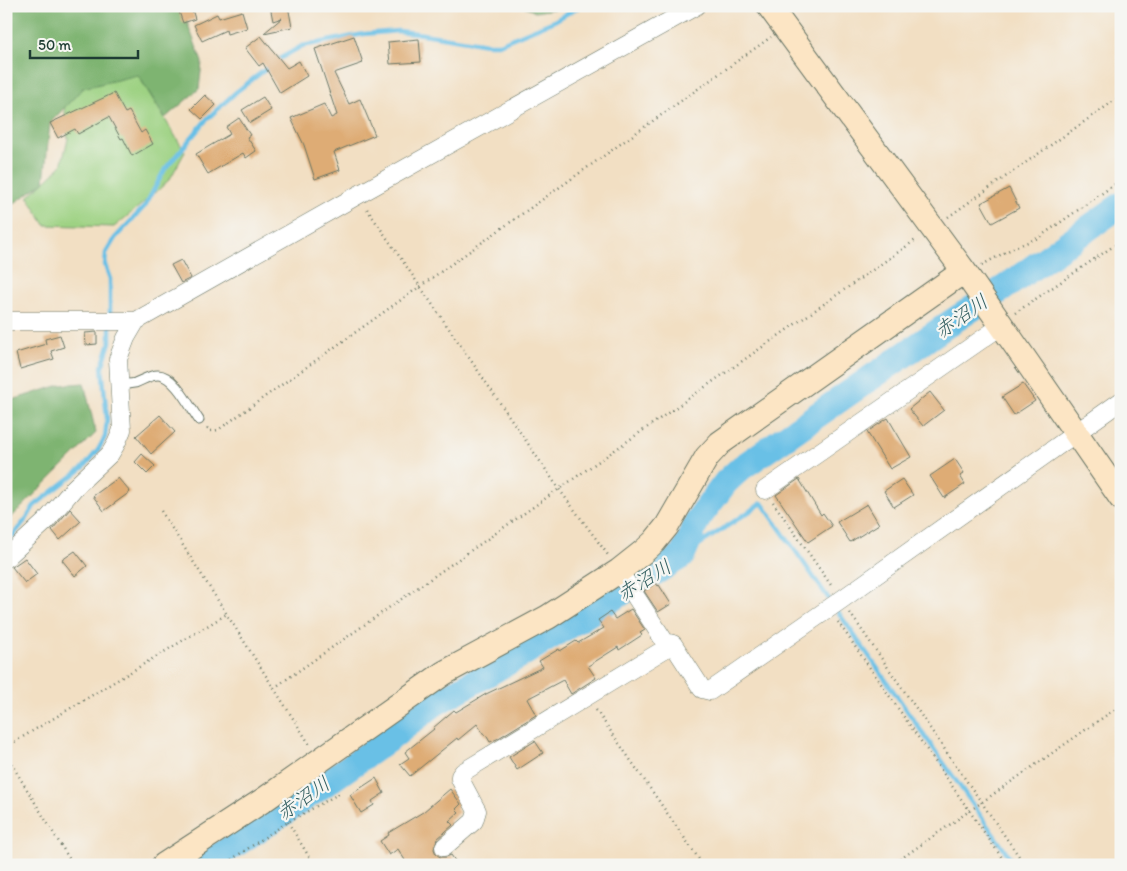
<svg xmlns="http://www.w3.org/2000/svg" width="1127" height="871" viewBox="0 0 1127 871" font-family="Itim,'Klee One',sans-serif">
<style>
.green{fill:#9ed283;stroke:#5e885c}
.forest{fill:#7eb471;stroke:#4e7852}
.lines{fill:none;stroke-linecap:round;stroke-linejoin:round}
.stream{stroke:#69c0e6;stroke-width:4.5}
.river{stroke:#69c0e6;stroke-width:26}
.building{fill:#deac75}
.lane-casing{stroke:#697666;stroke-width:11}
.street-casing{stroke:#697666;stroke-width:19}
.secondary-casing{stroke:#697666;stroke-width:26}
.path{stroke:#697666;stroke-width:2.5;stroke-dasharray:1 4;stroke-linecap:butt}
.lane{stroke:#fff;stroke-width:9}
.street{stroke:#fff;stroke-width:18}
.secondary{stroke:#fce5c4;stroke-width:24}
.labels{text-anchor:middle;stroke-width:4.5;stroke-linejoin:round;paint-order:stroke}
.water-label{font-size:20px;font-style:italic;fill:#325e60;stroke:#f6f6f2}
</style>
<rect width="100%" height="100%" fill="#f6f6f2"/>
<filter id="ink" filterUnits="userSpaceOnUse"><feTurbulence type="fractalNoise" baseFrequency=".02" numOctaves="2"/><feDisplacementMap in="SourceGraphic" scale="10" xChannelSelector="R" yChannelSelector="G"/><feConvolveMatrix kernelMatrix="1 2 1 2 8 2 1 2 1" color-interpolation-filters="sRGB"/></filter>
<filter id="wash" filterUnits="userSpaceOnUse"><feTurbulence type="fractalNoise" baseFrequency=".0096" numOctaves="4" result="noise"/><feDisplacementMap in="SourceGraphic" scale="20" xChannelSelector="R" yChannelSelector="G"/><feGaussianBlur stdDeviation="1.12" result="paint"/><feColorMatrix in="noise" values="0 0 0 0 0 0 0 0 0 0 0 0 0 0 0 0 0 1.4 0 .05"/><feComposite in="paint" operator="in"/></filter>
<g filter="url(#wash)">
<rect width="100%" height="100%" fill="#f2dfc3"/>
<!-- green -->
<path class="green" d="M 123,74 L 138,75 L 185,152 L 170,179 L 152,196 L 114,227 L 45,225 L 28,197 L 61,166 L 68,139 L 64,103 L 84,88 Z"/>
<!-- forest -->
<path class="forest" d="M 6,6 L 181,6 L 202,62 L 199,89 L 165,118 L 138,75 L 83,88 L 50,123 L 44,182 L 6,209 Z
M 523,6 L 572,6 L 535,12 Z
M 84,383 L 96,433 L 15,514 L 6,521 L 6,402 L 60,385 Z"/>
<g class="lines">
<!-- stream -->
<path class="stream" d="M 110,317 L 110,279 L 105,265 L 106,253 L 115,238 L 145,206 L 165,169 L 207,119 L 236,92 L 279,59 L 302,46 L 364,34 L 398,31 L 416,33 L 487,44 L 499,44 L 554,21 L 580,6
M 6,544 L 27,518 L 34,506 L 84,467 L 98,450 L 105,437 L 107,419 L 102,367 L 110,342 L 110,325
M 682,556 L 762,503 L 831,602
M 836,609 L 1015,865"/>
<!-- river -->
<path class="river" d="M 204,865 L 282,814 L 392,737 L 434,704 L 523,654 L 682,556 L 698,519 L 726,482 L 741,468 L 950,323 L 1004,288 L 1121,205"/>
</g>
<g id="blocks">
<!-- building -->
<path class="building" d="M 177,6 L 191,6 L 195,19 L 183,23 Z
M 270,6 L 288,6 L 292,27 L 264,33 L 282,18 L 273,21 Z
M 242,11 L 247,28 L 227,34 L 226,30 L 202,41 L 194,25 L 217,14 L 219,18 Z
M 261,36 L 287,68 L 299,61 L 307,76 L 280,93 L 263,63 L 259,66 L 245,48 Z
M 354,36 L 363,63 L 334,73 L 349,104 L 360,99 L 375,135 L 334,152 L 340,170 L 315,179 L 304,145 L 291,118 L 324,104 L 331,118 L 337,115 L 315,49 Z
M 419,39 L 421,62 L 390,64 L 388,42 Z
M 114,93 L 125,113 L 129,111 L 141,133 L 145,130 L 153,144 L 132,156 L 123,138 L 121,139 L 109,117 L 78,134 L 75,129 L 58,138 L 50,123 Z
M 205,95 L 216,105 L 202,119 L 191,109 Z
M 263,97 L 271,110 L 250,123 L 242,110 Z
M 239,118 L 250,135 L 247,137 L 256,151 L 246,158 L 243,153 L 208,174 L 196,154 L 230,134 L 226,127 Z
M 1009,188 L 1019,208 L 992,223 L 981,203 Z
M 181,260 L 191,278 L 181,283 L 171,265 Z
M 97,332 L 97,344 L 86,345 L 85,333 Z
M 60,335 L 64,347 L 51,351 L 54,359 L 20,369 L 16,353 L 46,344 L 45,339 Z
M 1023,384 L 1035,401 L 1014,415 L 1002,397 Z
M 930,392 L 944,410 L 923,426 L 909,409 Z
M 160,415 L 175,432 L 151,454 L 136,436 Z
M 888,418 L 911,457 L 890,469 L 867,432 Z
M 142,454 L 155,466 L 147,474 L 135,462 Z
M 955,459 L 964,473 L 960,476 L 965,484 L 944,498 L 930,476 Z
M 118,478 L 130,492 L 104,511 L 93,496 Z
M 799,479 L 821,515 L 823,513 L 832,526 L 808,542 L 776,495 Z
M 902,479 L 913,495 L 894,507 L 884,491 Z
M 867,504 L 879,524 L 850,542 L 837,522 Z
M 70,509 L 81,521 L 60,540 L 52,530 Z
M 75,551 L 87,566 L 75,576 L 62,560 Z
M 25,558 L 37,574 L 25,583 L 12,567 Z
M 656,583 L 658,586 L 659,585 L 671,604 L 658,612 L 644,591 Z
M 631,609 L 645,630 L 640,633 L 642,635 L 619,650 L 618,647 L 588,666 L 596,678 L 571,694 L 563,680 L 527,699 L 536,715 L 497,739 L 490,742 L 486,735 L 485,736 L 477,724 L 458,740 L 457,738 L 410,776 L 400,764 L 409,758 L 405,752 L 434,729 L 433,728 L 454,710 L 456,712 L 486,694 L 543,667 L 539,661 L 559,649 L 560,651 L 576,641 L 578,643 L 604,628 L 598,620 L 610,612 L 615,619 Z
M 535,741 L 543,753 L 517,770 L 509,757 Z
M 376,778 L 384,793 L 372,801 L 374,805 L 361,813 L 350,795 Z
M 450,789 L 461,804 L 456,809 L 459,812 L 449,821 L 453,825 L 437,839 L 434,849 L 436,854 L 440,857 L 446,857 L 451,855 L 458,865 L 408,865 L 398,849 L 389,855 L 380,841 L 389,835 L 388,833 L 423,812 Z"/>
</g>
</g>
<g filter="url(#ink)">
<use href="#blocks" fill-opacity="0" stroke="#697666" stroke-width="1"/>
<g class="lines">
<defs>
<path id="lane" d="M 120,385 C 125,384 131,384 135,383 C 143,380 150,375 158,375 C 174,375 190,407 199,420"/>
<path id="street" d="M 6,321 L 136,321 L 358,195 L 696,6
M 765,490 L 1001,326
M 6,558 L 45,522 L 75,487 L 110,454 L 116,444 L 122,430 L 118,359 L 126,338 L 136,321
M 619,571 L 665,642 L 673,644 L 702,689 L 710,691 L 841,600 L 1121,401
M 444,847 L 474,821 L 477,811 L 460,779 L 460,776 L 463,772 L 673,644"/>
<path id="secondary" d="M 769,6 L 964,271 L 1121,498
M 164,865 L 265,799 L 444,673 L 548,617 L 619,571 L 643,552 L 654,542 L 667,526 L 707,457 L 720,443 L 964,271"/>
</defs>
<!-- lane casing -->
<use href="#lane" class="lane-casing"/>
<!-- street casing -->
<use href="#street" class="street-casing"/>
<!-- secondary casing -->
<use href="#secondary" class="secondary-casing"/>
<!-- path -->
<path class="path" d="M 367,209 L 559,489 L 608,555
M 948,217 L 1121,96
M 982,265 L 1013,248 L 1038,238 L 1121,180
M 1015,313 L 1121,241
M 207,428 L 211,431 L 218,430 L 771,37
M 773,502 L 833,588
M 161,511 L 310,745
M 850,613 L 1025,865
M 838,622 L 1007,865
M 274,688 L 917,239
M 596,710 L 703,865
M 6,747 L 227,614
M 6,755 L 73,865
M 288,822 L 314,865
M 223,865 L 288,822 L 342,792
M 892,865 L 1121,705"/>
<!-- lane -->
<use href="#lane" class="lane"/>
<!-- street -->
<use href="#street" class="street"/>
<!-- secondary -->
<use href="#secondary" class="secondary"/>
</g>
</g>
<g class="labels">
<!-- water labels -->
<g class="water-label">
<text transform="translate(961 316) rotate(-35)" y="7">赤沼川</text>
<text transform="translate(644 580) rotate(-32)" y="7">赤沼川</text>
<text transform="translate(303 798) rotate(-35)" y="7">赤沼川</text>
</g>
</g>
<!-- margin -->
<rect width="1127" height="871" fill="none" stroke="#f6f6f2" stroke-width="25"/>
<!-- scale -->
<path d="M30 50v8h108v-8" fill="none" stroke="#1f3d34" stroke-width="2.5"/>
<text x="38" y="50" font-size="15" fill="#1f3d34" stroke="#f6f6f2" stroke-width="4" paint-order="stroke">50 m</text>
</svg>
